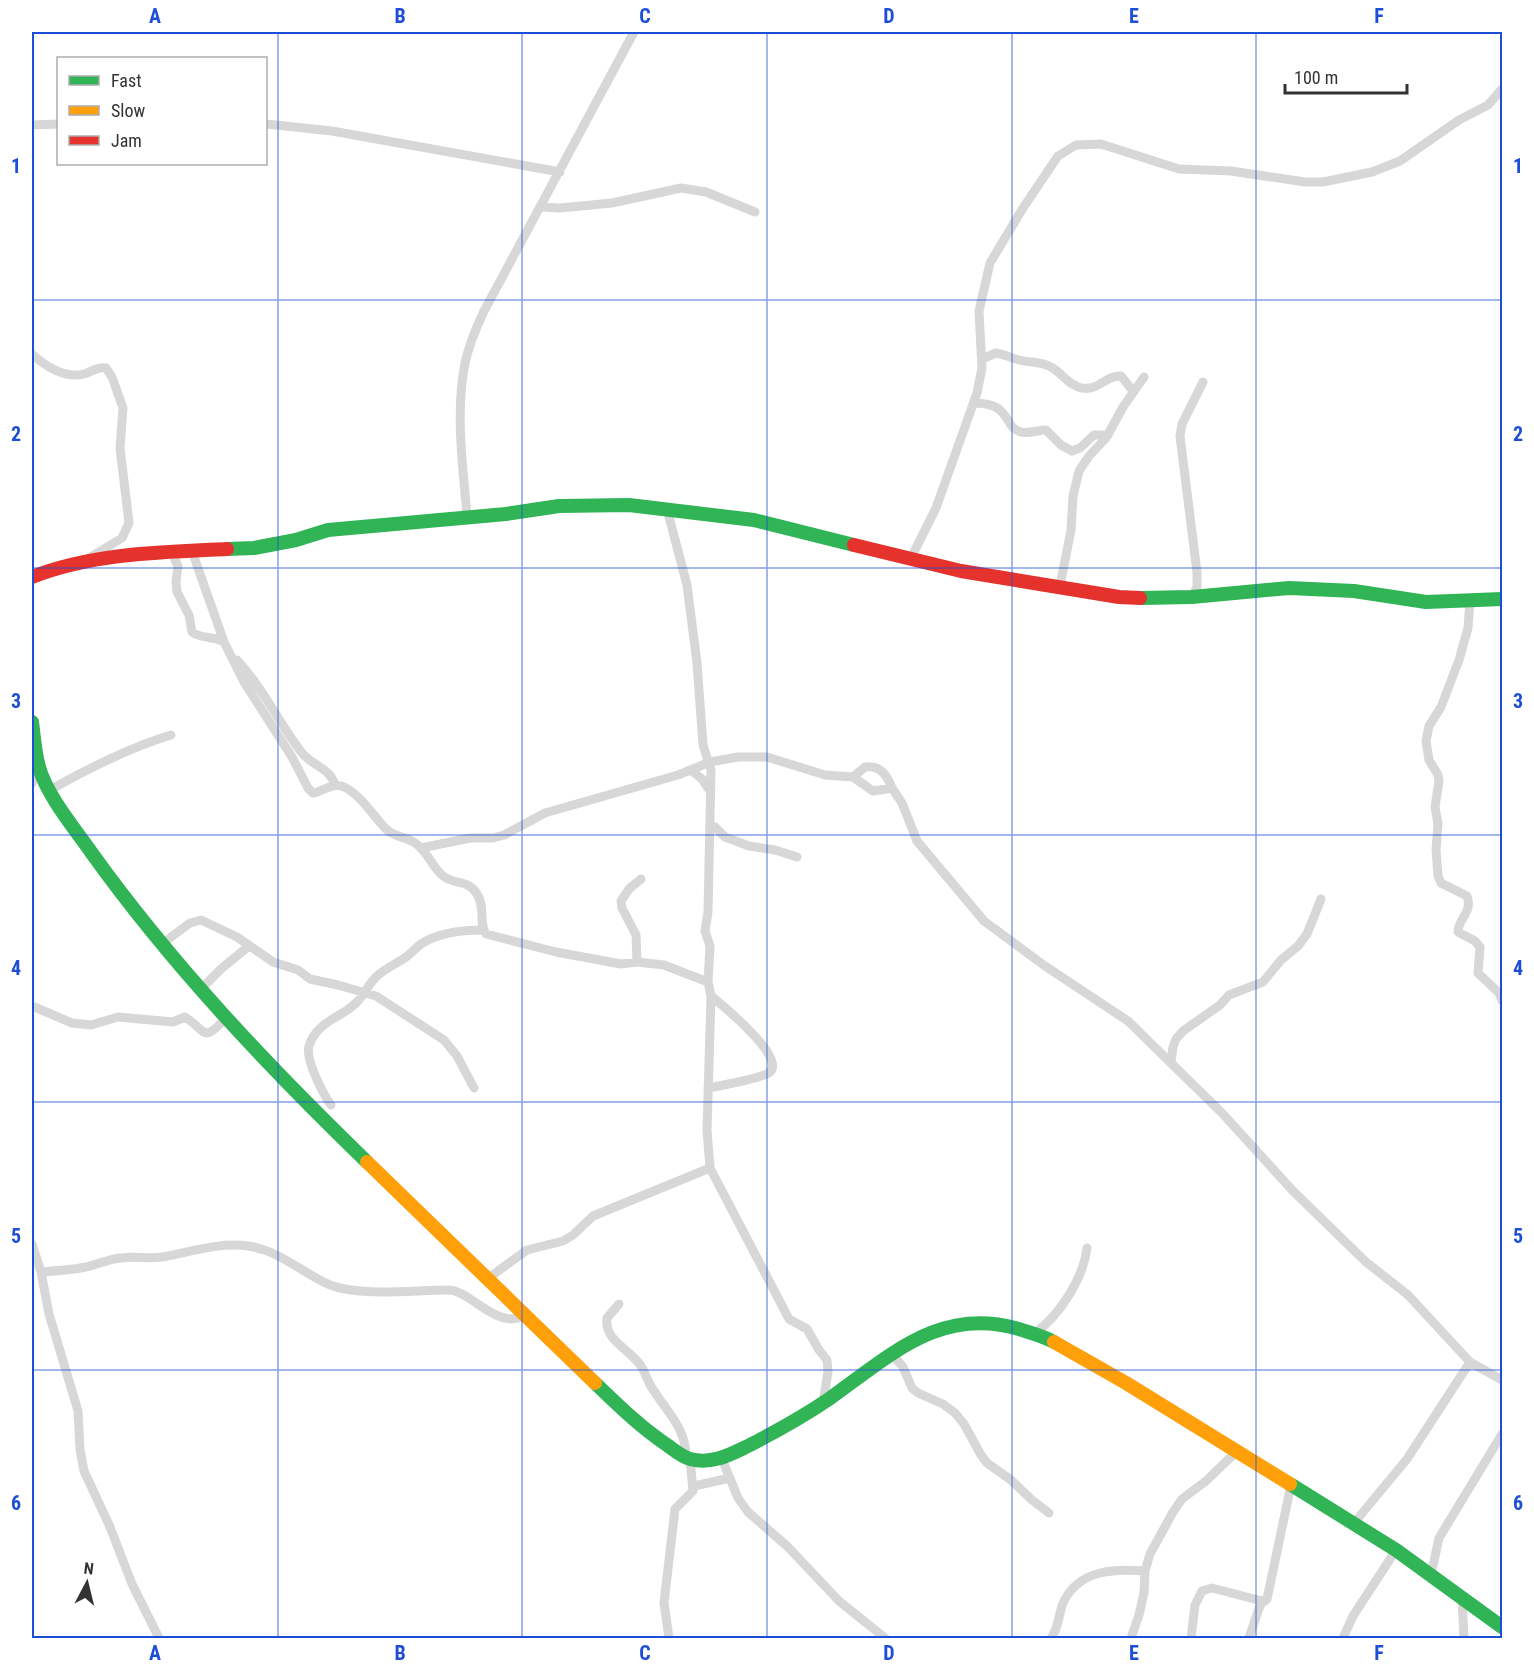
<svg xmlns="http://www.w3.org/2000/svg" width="1534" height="1670" viewBox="0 0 1534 1670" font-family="'Roboto Condensed',sans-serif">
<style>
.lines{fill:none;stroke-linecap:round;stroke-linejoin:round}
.street{stroke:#d7d7d7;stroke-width:9}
.fast{stroke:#30b455;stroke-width:14}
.slow{stroke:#ff9f0a;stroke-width:14}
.jam{stroke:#e5322d;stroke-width:14}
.grid{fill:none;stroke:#1d4ed8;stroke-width:1.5;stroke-opacity:0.55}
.neatline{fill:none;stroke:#1d4ed8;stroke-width:2}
.grid-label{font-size:20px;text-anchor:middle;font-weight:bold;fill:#1d4ed8}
</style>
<rect width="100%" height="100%" fill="#fff"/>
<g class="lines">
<!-- street -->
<path class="street" d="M 266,124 L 332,131 L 560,172
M 32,125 L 58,124
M 542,207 L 560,208 L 612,203 L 681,188 L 706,192 L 755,212
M 32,354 C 45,366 65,379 84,374 C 92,372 97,366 106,368 L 112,377 L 123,408 L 120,448 L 129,523 L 122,538 L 89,558
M 982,359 L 996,353 C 1004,354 1011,358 1019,360 C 1030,363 1041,361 1051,367 C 1062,373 1069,386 1082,388 C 1099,391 1106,375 1121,376 L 1133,391
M 974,403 C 1013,403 1002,427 1021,432 C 1029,434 1038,430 1046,430 L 1061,445 L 1072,451 L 1080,448 L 1094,435 L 1108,435
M 667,509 L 687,585 L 697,663 L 703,745 L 711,770 L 708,912 L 705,931 L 710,946 L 708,982 L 711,996 L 707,1130 L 710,1168 L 789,1319 L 807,1329 L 819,1350 L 827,1360 L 828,1372 L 823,1403
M 467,516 C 463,466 455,413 465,363 C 469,345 476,328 484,311 L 634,32
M 192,551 L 224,642
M 171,552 L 178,566 L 176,581 L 177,592 L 189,615 L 192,632 C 201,639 214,636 224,642 L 244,682 L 292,757 L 308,788 L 313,793 C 323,791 334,782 344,787 C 360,794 374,817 386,829 C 394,837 407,837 415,843 C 427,851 432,866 442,875 C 454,886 467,878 477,894 C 486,908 478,922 486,934 L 556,952 L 621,964 L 637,962 L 664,965 L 708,982
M 911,558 L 936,508 L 977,393 L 982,368 L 979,311 L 990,263 L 1023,208 L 1058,156 L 1076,145 L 1101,144 L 1179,169 L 1231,171 L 1305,182 L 1323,182 L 1372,172 L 1400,161 L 1459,120 L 1488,105 L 1502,89
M 1060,586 L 1071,530 L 1073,496 L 1079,471 L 1089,456 L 1106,438 L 1123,407 L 1144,377
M 1192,597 L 1197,587 L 1197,572 L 1180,436 L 1182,424 L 1203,382
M 1470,600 L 1468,628 L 1459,660 L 1441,707 L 1429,726 L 1426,741 L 1429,760 L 1438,775 L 1439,781 L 1435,807 L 1438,824 L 1436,850 L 1438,876 L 1441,883 L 1467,896 C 1473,913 1458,918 1458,932 L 1475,941 L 1480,947 L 1478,973 L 1499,993 L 1502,1001
M 237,660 C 263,688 279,723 302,753 C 314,767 329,767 335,785
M 692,771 L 702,779 L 710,791
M 853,777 L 865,767 C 880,765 887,775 892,788
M 32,783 L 39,768
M 50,790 C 89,768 128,748 171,735
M 710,826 L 715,827 L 725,837 L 749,846 L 775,850 L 797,857
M 421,848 L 470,838 L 493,838 L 504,835 L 545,813 L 678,775 L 710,762 L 738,757 L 767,757 L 825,775 L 853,777 L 873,791 L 892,788 L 902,803 L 917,841 L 984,921 L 1045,966 L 1128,1021 L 1222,1113 L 1293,1191 L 1366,1262 L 1408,1295 L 1470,1362 L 1502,1380
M 163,943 L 190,923 L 201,920 L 237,937 L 273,962 L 298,970 L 310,979 L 338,985 L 376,996 L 444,1040 L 457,1056 L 474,1088
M 637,962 L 636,935 L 622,908 L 621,901 L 629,889 L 641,879
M 202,988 L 222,968 L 249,946
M 32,1006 L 72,1023 L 91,1025 L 118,1017 L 173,1022 L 185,1017 C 207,1031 202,1044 226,1018
M 1171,1062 L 1173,1047 L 1176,1039 L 1183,1031 L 1220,1005 L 1229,995 L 1263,982 L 1281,960 L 1298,946 L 1307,934 L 1321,899
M 708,1088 C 719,1086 763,1078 770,1072 C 786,1057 722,1005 711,996
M 331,1105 C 323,1094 305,1059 309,1046 C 317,1021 341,1018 356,1003 C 364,995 368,985 376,977 C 384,969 394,965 403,959 C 410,955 414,949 421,944 C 438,933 463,930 483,930
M 32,1244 L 41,1272 L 49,1314 L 78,1411 L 80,1450 L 84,1471 L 110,1527 L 132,1584 L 159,1638
M 41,1272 C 56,1271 71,1270 86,1267 C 98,1264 109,1259 121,1258 C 135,1256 149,1259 162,1257 C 190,1252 220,1242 248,1246 C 279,1250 302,1273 330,1285 C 361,1297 414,1290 447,1290 C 470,1289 495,1330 525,1316
M 487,1279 L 527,1250 L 563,1241 L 573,1235 L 593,1216 L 710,1168
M 619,1304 L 607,1318 C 604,1341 630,1349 641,1366 C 646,1374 648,1383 654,1391 C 668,1413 686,1429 686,1457
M 1034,1334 C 1060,1315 1083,1279 1087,1248
M 892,1354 L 903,1367 L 912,1388 L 918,1393 L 943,1404 L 955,1413 L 964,1424 L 981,1455 L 987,1463 L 1011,1480 L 1032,1500 L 1049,1513
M 722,1459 L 738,1498 L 748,1512 L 788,1547 L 839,1601 L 885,1638
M 694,1486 L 730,1478
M 1354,1523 L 1407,1459 L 1470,1362
M 1431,1575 L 1439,1538 L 1502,1434
M 1462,1598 L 1464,1638
M 669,1638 L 664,1603 L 675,1509 L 693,1491 L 690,1459
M 1051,1638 C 1060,1627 1058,1611 1065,1599 C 1082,1569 1115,1569 1145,1571
M 1131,1638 L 1139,1615 L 1144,1593 L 1145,1571 L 1150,1554 L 1173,1512 L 1182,1499 L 1206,1481 L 1236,1452
M 1191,1638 L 1195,1605 L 1202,1591 L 1212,1588 L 1258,1600 L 1265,1601 L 1267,1599 L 1291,1485
M 1249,1638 L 1259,1608 L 1263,1601
M 1343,1638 L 1353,1616 L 1396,1550"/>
<!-- fast -->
<path class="fast" d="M 227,549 L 254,548 L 296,540 L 328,530 L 506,514 L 559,506 L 629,505 L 754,520 L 854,545
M 1140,598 L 1192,597 L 1289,588 L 1354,591 L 1426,602 L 1502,599
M 32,722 C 34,737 35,753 39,767 C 46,794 75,829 91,852 C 172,965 268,1066 367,1162
M 595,1383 C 618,1405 640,1427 667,1445 C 674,1450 682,1457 690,1459 C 713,1465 731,1454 750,1445 C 777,1431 804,1416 829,1399 C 891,1355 943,1303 1025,1331 C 1035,1334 1045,1337 1054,1342
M 1290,1484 L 1396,1550 L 1502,1627"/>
<!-- slow -->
<path class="slow" d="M 367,1162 L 595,1383
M 1054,1342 L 1126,1383 L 1290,1484"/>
<!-- jam -->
<path class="jam" d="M 854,545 L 961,571 L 1119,597 L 1140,598
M 32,577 C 93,553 162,552 227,549"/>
</g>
<!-- grid -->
<path class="grid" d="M 278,32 L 278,1638M 522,32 L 522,1638M 767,32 L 767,1638M 1012,32 L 1012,1638M 1256,32 L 1256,1638M 32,300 L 1502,300M 32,568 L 1502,568M 32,835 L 1502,835M 32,1102 L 1502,1102M 32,1370 L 1502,1370"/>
<!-- border -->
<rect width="1534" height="1670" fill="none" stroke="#ffffff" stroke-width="66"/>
<!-- legend -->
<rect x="57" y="57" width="210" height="108" fill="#ffffff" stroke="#adadad" stroke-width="1.5"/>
<rect x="69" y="76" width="30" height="9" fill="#30b455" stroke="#adadad" stroke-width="1.5"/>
<text x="111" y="87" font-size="18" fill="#333333">Fast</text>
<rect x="69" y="106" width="30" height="9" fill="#ff9f0a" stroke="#adadad" stroke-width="1.5"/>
<text x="111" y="117" font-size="18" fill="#333333">Slow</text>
<rect x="69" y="136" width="30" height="9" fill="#e5322d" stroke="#adadad" stroke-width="1.5"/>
<text x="111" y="147" font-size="18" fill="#333333">Jam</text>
<!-- north arrow -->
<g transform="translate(87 1583) rotate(7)" stroke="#ffffff" stroke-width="4.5" paint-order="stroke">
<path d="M0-4.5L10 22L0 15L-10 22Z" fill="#333333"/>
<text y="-9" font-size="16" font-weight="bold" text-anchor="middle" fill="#333333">N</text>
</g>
<!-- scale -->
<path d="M1285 84v9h122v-9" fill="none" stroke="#333333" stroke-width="3"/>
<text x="1294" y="84" font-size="18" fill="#333333" stroke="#ffffff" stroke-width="4.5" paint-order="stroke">100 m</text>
<rect x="33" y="33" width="1468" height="1604" class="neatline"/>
<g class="grid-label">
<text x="155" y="23">A</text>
<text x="400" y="23">B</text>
<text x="645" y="23">C</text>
<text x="889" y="23">D</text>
<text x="1134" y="23">E</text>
<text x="1379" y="23">F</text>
<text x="16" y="173">1</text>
<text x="1518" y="173">1</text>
<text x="16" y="441">2</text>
<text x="1518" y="441">2</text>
<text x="16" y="708">3</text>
<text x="1518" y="708">3</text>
<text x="16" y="975">4</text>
<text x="1518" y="975">4</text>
<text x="16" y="1243">5</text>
<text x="1518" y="1243">5</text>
<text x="16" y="1510">6</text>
<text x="1518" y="1510">6</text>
<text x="155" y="1660">A</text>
<text x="400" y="1660">B</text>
<text x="645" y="1660">C</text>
<text x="889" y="1660">D</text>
<text x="1134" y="1660">E</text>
<text x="1379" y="1660">F</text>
</g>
</svg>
